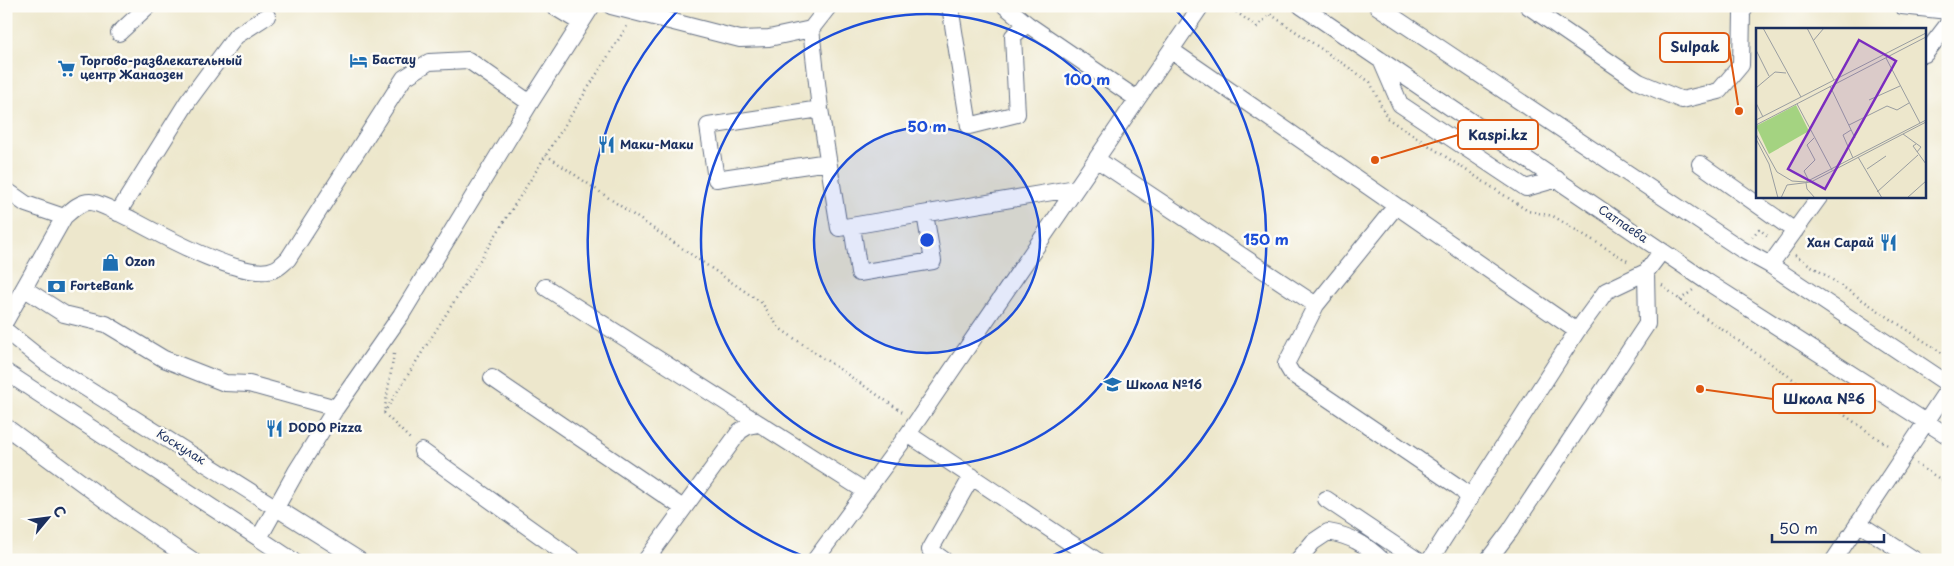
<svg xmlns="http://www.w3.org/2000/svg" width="1954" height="566" viewBox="0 0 1954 566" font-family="'Playpen Sans',sans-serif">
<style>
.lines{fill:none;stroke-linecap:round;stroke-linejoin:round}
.minor-casing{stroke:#646f84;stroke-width:18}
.path{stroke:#646f84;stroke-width:2.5;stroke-dasharray:1 4;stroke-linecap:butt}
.minor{stroke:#fff;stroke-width:16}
.ring{fill:none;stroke:#1d4ed8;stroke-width:2.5}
.labels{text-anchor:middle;stroke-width:5;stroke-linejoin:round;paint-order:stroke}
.poi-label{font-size:12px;font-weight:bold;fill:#1b2f5e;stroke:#fdfcf7;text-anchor:start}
.street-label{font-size:12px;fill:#1b2f5e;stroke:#fdfcf7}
.inset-road{fill:none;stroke:#999da0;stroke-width:1}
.view{fill:#7b2cbf;fill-opacity:0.15;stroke:#7b2cbf;stroke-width:2.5}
.inset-edge{fill:none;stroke:#1b2f5e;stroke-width:2.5}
.centre{fill:#1d4ed8;stroke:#fdfcf7;stroke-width:2.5}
.ring-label{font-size:15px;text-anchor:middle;font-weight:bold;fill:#1d4ed8;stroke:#fdfcf7;stroke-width:5;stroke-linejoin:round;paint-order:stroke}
.leader{fill:none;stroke:#de5710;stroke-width:2}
.callout-dot{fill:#de5710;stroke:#fdfcf7;stroke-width:2}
.callout{fill:#fdfcf7;stroke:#de5710;stroke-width:2}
.callout-label{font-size:14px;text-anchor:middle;font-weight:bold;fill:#1b2f5e}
</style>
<rect width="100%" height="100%" fill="#fdfcf7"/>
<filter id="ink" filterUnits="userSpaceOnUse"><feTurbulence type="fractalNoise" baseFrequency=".02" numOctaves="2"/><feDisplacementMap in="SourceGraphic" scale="10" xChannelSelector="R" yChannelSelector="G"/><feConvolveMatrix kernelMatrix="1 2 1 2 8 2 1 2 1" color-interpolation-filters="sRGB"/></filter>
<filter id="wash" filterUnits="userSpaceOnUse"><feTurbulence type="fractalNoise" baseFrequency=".0096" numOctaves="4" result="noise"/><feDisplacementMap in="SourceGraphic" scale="20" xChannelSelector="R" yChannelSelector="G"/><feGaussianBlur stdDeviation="1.12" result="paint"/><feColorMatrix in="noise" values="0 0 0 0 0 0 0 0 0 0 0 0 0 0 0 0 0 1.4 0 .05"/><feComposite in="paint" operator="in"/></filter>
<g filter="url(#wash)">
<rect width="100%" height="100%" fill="#ede7cc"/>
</g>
<g filter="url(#ink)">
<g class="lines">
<defs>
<path id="minor" d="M 553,6 L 581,23
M 611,6 L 740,39 L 769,38 L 811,29 L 829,6
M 950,6 L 969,126 L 1017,114 L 1013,36 L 1027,24
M 1005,6 L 1027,24 L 1137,99
M 1301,6 L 1706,281 L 1948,436
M 1377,6 L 1741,249 L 1770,265 L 1948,384
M 1528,6 L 1639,82 L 1682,100 L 1719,91 L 1741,65 L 1742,13 L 1746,6
M 1902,6 L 1948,11
M 811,29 L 820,109 L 839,228 L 1076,188
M 119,33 L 148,6
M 1171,50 L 1577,331
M 1925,54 L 1948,24
M 1381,60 L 1400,104 L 1526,188 L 1557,179
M 820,109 L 708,126 L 716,179 L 828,162
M 1096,159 L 1316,305
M 1700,164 L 1795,231
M 6,190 L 26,204 L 64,217
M 1396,206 L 1316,305 L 1286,364 L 1292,374 L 1460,488 L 1470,499
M 118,213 L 188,101 L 236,36 L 267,16
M 852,226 L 859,273 L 933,261 L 925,214
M 1770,265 L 1820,196
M 545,287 L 865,491
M 25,289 L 64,314 L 106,324 L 164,359 L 225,383 L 249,384 L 336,408
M 6,320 L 64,217 C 71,211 79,202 90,202 C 99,202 120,214 129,218 C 157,233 246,283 275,269 C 280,267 284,262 288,259 L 404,78 L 429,62 L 468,60 L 530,103
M 6,331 L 46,363 L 359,560
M 6,372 L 292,560
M 492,378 L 683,508
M 6,427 L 124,514 L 192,560
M 908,434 L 1096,560
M 422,451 L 574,560
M 1326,499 L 1417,560
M 1858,523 L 1915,560
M 259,538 L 297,470 L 336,408 L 401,315 L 530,103 L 592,6
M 646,560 L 740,431 L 748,426 L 759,424
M 815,560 L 908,434 L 1201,6
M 944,560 L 930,550 L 972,476
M 1298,560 L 1313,542 L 1328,532 C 1351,536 1365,544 1382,560
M 1430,560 L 1577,331 L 1606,291 L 1646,272 L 1662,251
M 1488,560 L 1510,531 L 1647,324 L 1646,272
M 1834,560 L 1948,389"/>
</defs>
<!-- minor casing -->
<use href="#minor" class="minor-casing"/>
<!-- path -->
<path class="path" d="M 1228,6 L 1257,27 L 1270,14 L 1370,82 L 1387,118 L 1528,211 L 1553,216 L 1629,262
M 546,155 L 762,303 L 779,328 L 904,413
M 1752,237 L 1759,229 L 1770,238
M 1795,255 L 1948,357
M 1662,285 L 1680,300 L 1890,447
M 1680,300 L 1693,290
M 394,354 L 384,413 L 627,26
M 384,413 L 411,440
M 1916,464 L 1948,484"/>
<!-- minor -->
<use href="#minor" class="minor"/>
</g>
</g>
<!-- distance rings -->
<circle cx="927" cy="240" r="113" fill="#1d4ed8" fill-opacity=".12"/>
<g class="ring">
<circle cx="927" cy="240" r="113"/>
<circle cx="927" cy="240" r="226"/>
<path d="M814 560A339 339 0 0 1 681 7M1173 7A339 339 0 0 1 1040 560"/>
</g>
<!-- icons -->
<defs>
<symbol id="hotel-bare" viewBox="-9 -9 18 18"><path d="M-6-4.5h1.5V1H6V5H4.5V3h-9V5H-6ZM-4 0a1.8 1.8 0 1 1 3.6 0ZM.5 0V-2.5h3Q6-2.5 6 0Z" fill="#1f6fb2" stroke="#fdfcf7" stroke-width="2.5" paint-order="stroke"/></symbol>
<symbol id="supermarket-bare" viewBox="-9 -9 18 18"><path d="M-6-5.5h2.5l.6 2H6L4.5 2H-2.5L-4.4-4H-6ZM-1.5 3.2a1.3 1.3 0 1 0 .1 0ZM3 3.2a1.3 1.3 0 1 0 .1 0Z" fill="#1f6fb2" stroke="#fdfcf7" stroke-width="2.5" paint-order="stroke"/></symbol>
<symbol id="restaurant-bare" viewBox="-9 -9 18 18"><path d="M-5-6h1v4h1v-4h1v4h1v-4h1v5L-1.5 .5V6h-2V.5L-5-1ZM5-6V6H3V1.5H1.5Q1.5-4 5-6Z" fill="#1f6fb2" stroke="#fdfcf7" stroke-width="2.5" paint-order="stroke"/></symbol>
<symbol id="shop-bare" viewBox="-9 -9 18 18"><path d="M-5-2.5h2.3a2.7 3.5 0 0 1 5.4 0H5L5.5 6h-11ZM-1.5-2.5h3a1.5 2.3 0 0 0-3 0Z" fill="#1f6fb2" stroke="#fdfcf7" stroke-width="2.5" paint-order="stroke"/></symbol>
<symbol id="bank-bare" viewBox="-9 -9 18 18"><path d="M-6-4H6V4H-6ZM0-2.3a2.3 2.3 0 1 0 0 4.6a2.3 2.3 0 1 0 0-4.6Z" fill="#1f6fb2" stroke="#fdfcf7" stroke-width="2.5" paint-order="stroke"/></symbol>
<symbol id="school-bare" viewBox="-9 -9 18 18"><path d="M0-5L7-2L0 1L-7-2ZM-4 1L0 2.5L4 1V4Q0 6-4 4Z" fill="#1f6fb2" stroke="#fdfcf7" stroke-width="2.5" paint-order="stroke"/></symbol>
</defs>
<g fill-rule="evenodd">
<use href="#hotel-bare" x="346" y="48" width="25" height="25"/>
<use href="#supermarket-bare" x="54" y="56" width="25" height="25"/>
<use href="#restaurant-bare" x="594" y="132" width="25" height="25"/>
<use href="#restaurant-bare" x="1876" y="230" width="25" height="25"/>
<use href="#shop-bare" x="98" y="250" width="25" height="25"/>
<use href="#bank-bare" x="44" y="274" width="25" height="25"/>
<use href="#school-bare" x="1100" y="372" width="25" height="25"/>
<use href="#restaurant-bare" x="262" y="416" width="25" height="25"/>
</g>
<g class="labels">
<!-- poi labels -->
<g class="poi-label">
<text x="372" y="64">Бастау</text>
<text x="80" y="65">Торгово-развлекательный<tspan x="80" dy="14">центр Жанаозен</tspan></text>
<text x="620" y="149">Маки-Маки</text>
<text x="1874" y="247" text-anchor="end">Хан Сарай</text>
<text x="125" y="266">Ozon</text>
<text x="70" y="290">ForteBank</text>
<text x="1126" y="389">Школа №16</text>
<text x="288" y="432">DODO Pizza</text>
</g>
<!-- street labels -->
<g class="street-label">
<text transform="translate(1623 224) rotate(34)" y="4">Сатпаева</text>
<text transform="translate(181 447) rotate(32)" y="4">Коскулак</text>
</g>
</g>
<!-- overview -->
<g transform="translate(1756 28)">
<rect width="170" height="170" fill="#ede7cc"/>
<path d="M 40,77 L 53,103 L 13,126 L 0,98 Z" fill="#a4d381"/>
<path class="inset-road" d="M 7,0 L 45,69M 51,0 L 78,52M 57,13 L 68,0M 0,22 L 13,48M 130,30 L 164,95M 74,58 L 99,110M 0,60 L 19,44 L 30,45M 113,72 L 144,58M 0,75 L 7,89M 41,76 L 76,142M 0,92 L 170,5M 0,97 L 170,9M 93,97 L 131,78 L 141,82 L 153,75M 95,102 L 87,107 L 97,130M 0,106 L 21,144 L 36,153 L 50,154 L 170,92M 147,106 L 165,119 L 161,124M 0,111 L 13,136 L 22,170M 160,116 L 157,118 L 170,136M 102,129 L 126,170M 111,141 L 130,128M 53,153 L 48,143 L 59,132 L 51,117 L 58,110M 50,155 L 51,161 L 59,170M 121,164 L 162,127M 25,170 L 31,157 L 55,154 L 170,94M 151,170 L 170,153"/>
<path class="view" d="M 103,12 L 140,33 L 69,161 L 32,141 Z"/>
<rect width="170" height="170" class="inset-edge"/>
</g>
<circle cx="927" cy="240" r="8" class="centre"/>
<g class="ring-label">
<text x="1087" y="85">100 m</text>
<text x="927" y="132">50 m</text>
<text x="1266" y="245">150 m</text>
</g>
<!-- callouts -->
<path class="leader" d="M1739 111L1729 47M1375 160L1458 135M1700 389L1773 399"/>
<g class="callout-dot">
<circle cx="1739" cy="111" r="5"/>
<circle cx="1375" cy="160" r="5"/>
<circle cx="1700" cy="389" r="5"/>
</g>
<g class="callout">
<rect x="1660" y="33" width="69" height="29" rx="5"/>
<rect x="1458" y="120" width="80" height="29" rx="5"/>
<rect x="1773" y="384" width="102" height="29" rx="5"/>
</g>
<g class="callout-label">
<text x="1695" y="52">Sulpak</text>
<text x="1498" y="140">Kaspi.kz</text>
<text x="1824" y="404">Школа №6</text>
</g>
<!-- margin -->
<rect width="1954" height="566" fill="none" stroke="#fdfcf7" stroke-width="25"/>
<!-- north arrow -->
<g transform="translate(48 518) rotate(61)" stroke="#fdfcf7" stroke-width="4" paint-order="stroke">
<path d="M0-4L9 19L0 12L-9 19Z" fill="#1b2f5e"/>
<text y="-8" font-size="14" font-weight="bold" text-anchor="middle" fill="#1b2f5e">С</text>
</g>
<!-- scale -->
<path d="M1772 534v8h112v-8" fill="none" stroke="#1b2f5e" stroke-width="2.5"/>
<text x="1779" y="534" font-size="15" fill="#1b2f5e" stroke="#fdfcf7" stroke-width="4" paint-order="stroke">50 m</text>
</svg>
